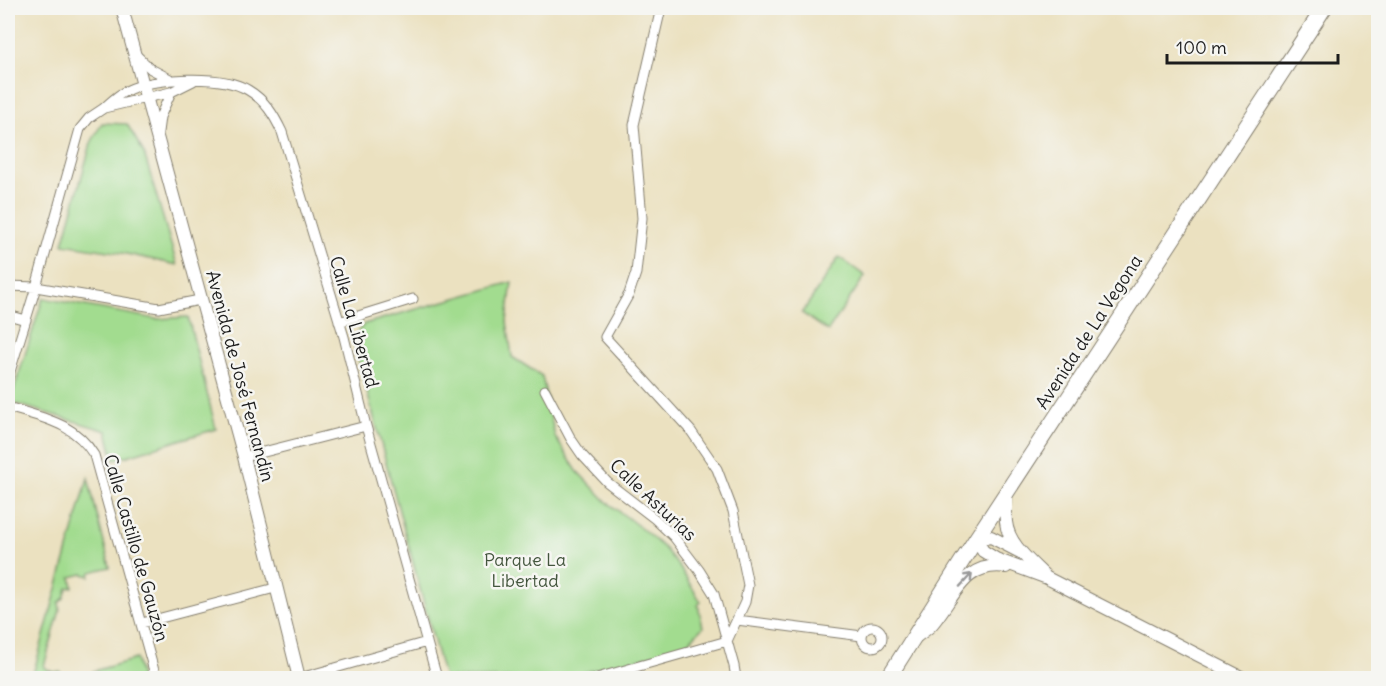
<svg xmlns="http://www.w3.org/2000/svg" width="1386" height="686" viewBox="0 0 1386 686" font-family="Delius,sans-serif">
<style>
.green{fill:#a2dc8f;stroke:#5f7c56;stroke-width:1.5}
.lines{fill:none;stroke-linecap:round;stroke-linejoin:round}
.minor-casing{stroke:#847e6e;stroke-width:11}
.tertiary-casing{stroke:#847e6e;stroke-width:14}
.primary-casing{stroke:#847e6e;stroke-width:17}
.minor{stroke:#fff;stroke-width:9}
.tertiary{stroke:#fff;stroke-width:12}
.primary{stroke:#fff;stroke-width:15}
.oneway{stroke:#999}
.labels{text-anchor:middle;stroke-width:5;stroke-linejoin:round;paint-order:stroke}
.street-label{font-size:18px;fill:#1c1c1c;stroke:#f6f6f2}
.park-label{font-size:18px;fill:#44563e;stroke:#f6f6f2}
</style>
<rect width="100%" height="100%" fill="#f6f6f2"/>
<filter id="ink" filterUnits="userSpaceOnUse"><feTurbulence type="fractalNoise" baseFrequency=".0167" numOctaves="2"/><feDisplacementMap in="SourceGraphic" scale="12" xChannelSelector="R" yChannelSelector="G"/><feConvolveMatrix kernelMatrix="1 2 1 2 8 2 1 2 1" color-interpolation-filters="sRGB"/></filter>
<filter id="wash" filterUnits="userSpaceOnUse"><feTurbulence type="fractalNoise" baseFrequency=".008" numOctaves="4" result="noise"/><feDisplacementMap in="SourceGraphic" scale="24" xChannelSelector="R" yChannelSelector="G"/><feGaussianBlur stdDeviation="1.35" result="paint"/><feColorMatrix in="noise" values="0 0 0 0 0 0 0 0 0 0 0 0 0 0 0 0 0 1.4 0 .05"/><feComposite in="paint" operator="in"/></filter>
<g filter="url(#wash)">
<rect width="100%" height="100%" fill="#ebe1c0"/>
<!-- green -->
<path class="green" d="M 102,123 L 127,124 L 144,153 L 177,265 L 122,253 L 63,244 L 91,143 Z
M 839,257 L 865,276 L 828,331 L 802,313 Z
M 512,282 L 507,321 L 512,357 L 542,376 L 555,437 L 577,471 L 607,502 L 646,532 L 665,549 L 680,568 L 701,602 L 698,605 L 703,627 L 683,648 L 561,678 L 444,678 L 355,347 L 357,333 L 364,324 Z
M 43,298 L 156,319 L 188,317 L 216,429 L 114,460 L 107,431 L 10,402 Z
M 88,478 L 110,567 L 91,572 L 90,576 L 83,574 L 71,577 L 73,587 L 67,588 L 64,598 L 59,603 L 60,610 L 44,666 C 49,672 53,673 60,671 L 61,674 L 67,678 L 32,678 Z
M 136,659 L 141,678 L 67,678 L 75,675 L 87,677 L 94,671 Z"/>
</g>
<g filter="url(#ink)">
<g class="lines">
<defs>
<path id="minor" d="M 661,8 L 634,125 L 642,218 L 636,273 L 629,294 L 605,337 L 691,431 L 717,469 L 733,511 L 748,585 L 745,602 L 727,641
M 135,54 L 151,69 L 170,79
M 104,108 C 111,102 117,95 126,91 C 153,77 222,74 248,90 C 265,100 274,115 282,132 L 344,337 L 366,426 L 437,678
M 158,132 L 160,117 L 171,92
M 8,286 L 36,287 L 159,308 L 200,300
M 8,315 L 26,320
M 339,322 L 413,299
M 8,378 L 36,287 L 80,129 L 89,118 L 104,108 L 171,92 L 193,81
M 545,390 L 571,439 L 582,455 L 607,482 L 655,519 L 674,537 L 699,570 L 714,594 L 734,666 L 736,678
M 8,407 C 42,418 74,422 94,455 L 156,678
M 244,457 L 366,426
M 737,620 L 862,636
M 142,623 L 275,588
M862 637a10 10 0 1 1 20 0a10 10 0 1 1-20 0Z
M 300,678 L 427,642
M 597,678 L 727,641"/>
<path id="tertiary" d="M 122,8 L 244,457 L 299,678
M 1006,494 C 1007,503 1005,513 1006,522 C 1008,544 1030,561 1044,575
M 1022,553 L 991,537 L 976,539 L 983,551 L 996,559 L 1047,578 L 1243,678
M 917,636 C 922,632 928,629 932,624 C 955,597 964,561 1006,567"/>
<path id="primary" d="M 888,678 L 976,539 L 1324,8"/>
</defs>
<!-- minor casing -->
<use href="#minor" class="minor-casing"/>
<!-- tertiary casing -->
<use href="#tertiary" class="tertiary-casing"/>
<!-- primary casing -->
<use href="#primary" class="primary-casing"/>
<!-- minor -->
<use href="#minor" class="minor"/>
<!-- tertiary -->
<use href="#tertiary" class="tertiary"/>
<!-- primary -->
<use href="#primary" class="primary"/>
</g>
<!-- one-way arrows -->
<defs><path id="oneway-shaft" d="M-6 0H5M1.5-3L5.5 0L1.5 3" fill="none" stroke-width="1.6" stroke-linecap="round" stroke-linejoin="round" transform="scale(1.5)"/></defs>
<use class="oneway" href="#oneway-shaft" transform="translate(966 580) rotate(-47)"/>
</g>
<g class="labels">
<!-- street labels -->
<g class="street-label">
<text transform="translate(354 322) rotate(74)" y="6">Calle La Libertad</text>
<text transform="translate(1089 332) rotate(-57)" y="6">Avenida de La Vegona</text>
<text transform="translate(240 376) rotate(75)" y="6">Avenida de José Fernandín</text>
<text transform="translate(653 500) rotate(43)" y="6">Calle Asturias</text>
<text transform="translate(136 548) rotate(74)" y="6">Calle Castillo de Gauzón</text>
</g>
<!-- park labels -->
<g class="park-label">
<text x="525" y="566">Parque La<tspan x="525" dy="21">Libertad</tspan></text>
</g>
</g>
<!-- margin -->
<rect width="1386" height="686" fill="none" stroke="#f6f6f2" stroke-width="30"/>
<!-- scale -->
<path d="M1167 54v9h171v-9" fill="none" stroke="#1c1c1c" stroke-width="3"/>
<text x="1176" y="54" font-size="18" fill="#1c1c1c" stroke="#f6f6f2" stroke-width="4.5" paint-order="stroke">100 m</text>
</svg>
